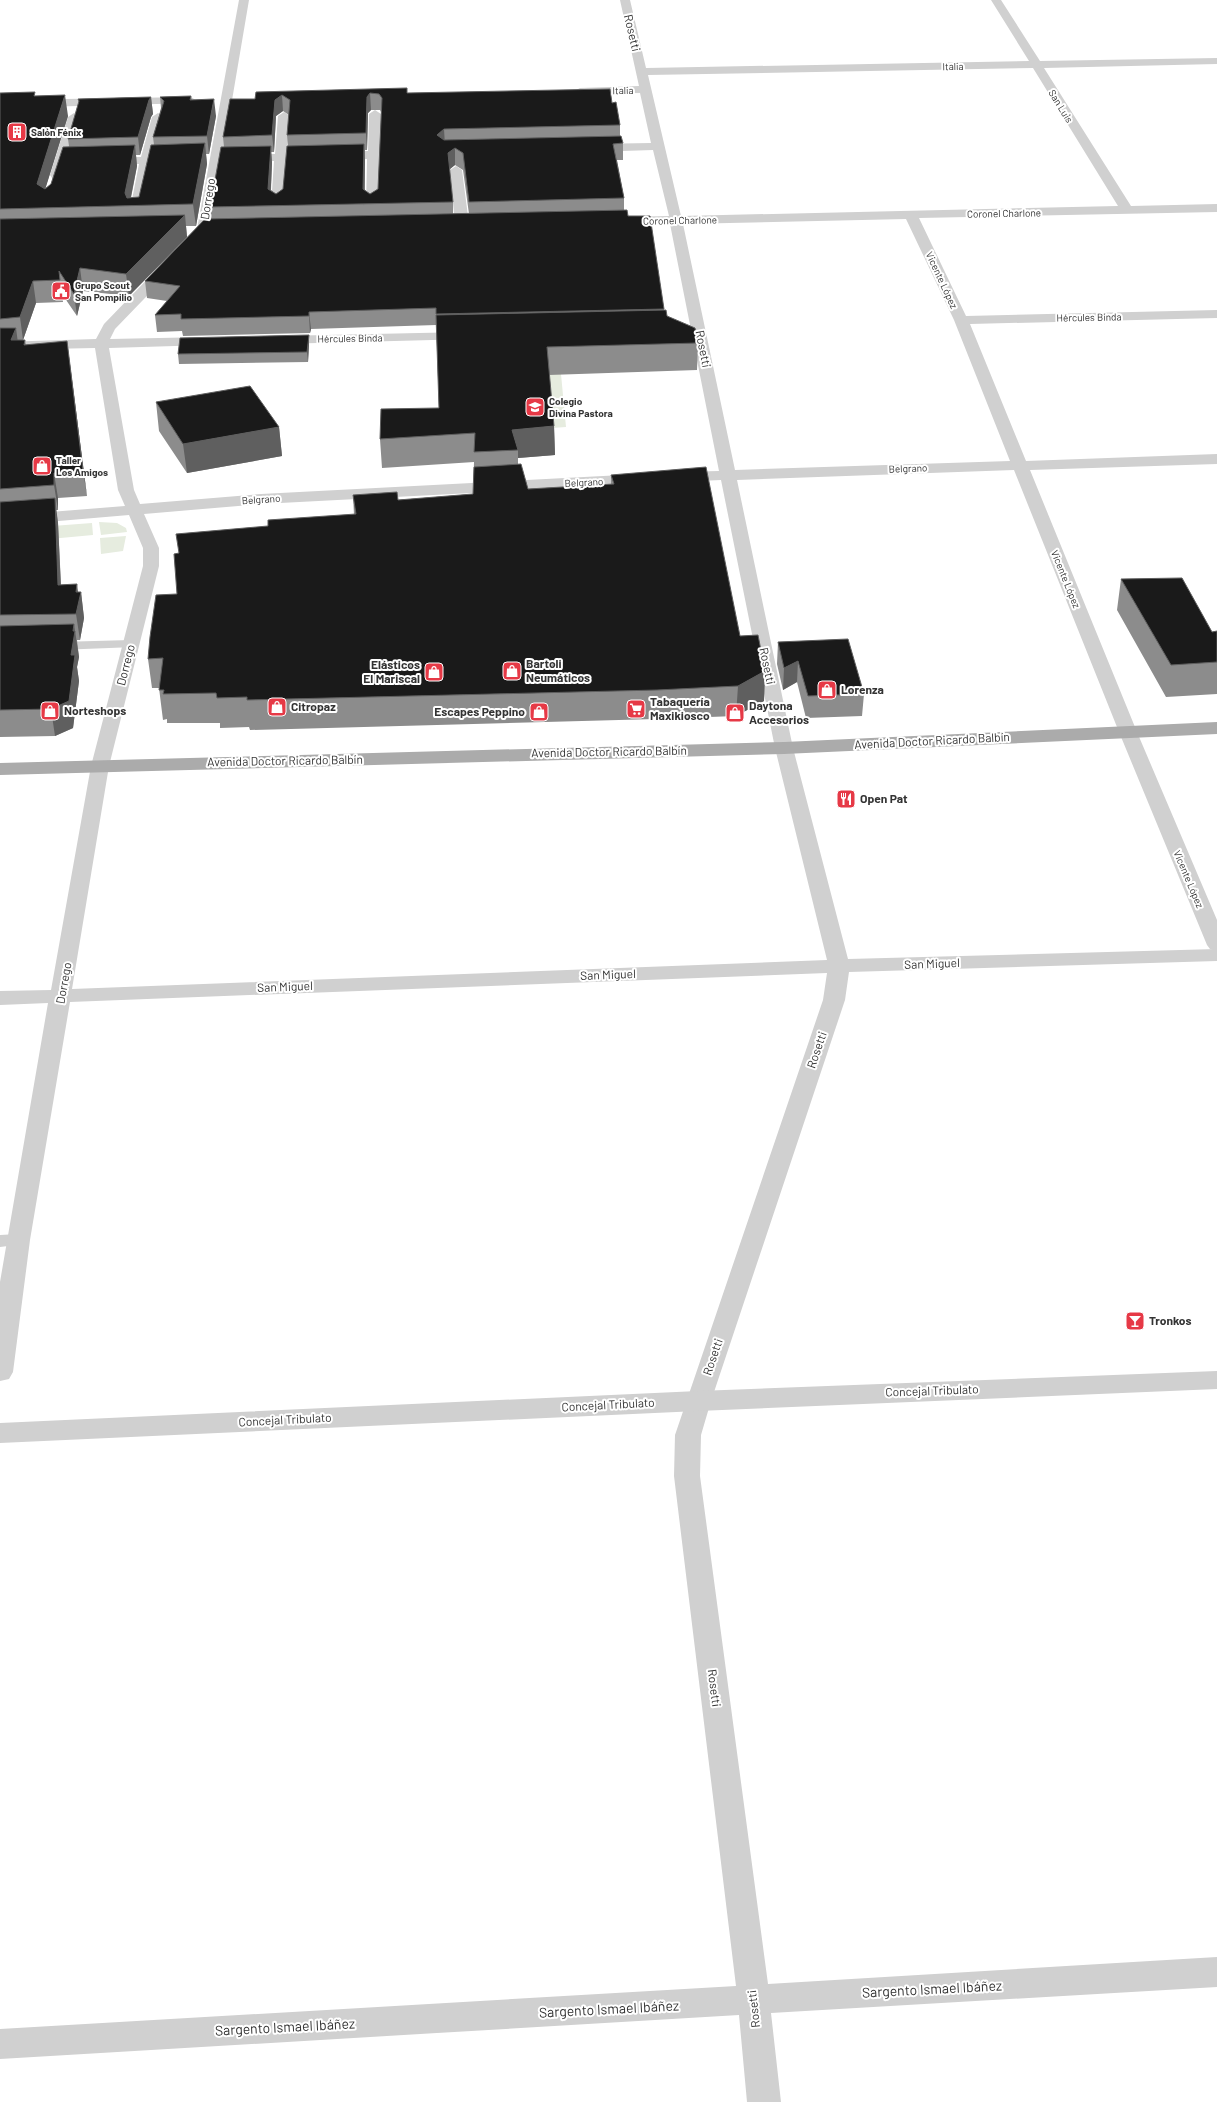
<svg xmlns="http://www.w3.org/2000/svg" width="1217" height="2102" viewBox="0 0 1217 2102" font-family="Barlow,sans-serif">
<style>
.green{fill:#e6ecdf}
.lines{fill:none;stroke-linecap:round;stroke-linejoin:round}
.service{fill:#d0d0d0;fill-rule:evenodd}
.minor{fill:#d0d0d0;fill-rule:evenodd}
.tertiary{fill:#d0d0d0;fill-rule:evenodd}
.primary{fill:#ababab;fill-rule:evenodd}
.wall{fill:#8c8c8c;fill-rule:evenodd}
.shaded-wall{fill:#5f5f5f}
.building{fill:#1a1a1a;stroke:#5f5f5f}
.labels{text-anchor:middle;stroke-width:4;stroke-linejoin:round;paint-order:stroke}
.far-street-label{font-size:10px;fill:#333;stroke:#fff}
.far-poi-label{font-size:10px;font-weight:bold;fill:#333;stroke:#fff;text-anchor:start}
.street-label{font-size:12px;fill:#333;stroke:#fff}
.poi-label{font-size:12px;font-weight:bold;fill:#333;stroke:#fff;text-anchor:start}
.near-street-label{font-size:14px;fill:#333;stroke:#fff}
</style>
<rect width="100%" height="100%" fill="#fff"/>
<!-- green -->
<path class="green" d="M 561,374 L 566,427 L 552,428 L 500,376 Z
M 99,522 L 117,523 L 126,528 L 127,532 L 101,535 Z
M 92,523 L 93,535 L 39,540 L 39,527 Z
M 126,536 L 123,551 L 101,554 L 100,538 Z"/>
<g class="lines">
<!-- service -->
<path class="service" d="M 131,640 L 137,644 L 135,647 L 58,650 L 52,646 L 58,642 Z
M 18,1234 L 24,1236 L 26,1240 L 24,1244 L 0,1247 L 0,1235 Z"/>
<!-- minor -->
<path class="minor" d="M 239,0 L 249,0 L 210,230 L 194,248 L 189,249 L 182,245 L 197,229 Z
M 620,0 L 630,0 L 646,68 L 1029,61 L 991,0 L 1001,0 L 1040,61 L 1217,58 L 1217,64 L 1044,68 L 1131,206 L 1217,204 L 1217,212 L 919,218 L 966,316 L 1217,310 L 1217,318 L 970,324 L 1026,461 L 1217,454 L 1217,464 L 1030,470 L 1137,732 L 1135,736 L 1128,738 L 1121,736 L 1119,732 L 1014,470 L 737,480 L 793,748 L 848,959 L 1217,949 L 1217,961 L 849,972 L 845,1000 L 711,1401 L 701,1435 L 700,1476 L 768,1984 L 1217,1957 L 1217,1987 L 771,2013 L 781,2102 L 747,2102 L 739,2015 L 0,2059 L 0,2029 L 736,1986 L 674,1476 L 675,1435 L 823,1000 L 827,973 L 70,1002 L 30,1240 L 13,1372 L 9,1379 L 0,1381 L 0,1282 L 48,1003 L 0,1005 L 0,991 L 51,990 L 91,766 L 143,566 L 143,548 L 129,515 L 0,526 L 0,516 L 125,506 L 118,490 L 95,348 L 0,350 L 0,342 L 96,339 L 104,324 L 161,265 L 171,265 L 173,268 L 171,271 L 115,329 L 110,339 L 208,337 L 213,338 L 215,341 L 213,344 L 208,345 L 109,348 L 134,490 L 140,504 L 261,494 L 641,474 L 647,476 L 649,479 L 647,482 L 641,484 L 261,504 L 144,514 L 159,548 L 159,566 L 109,766 L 72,989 L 827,960 L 775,748 L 721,480 L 678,482 L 672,480 L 670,477 L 672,474 L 678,472 L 719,471 L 670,224 L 621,225 L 614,221 L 621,217 L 669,216 L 653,150 L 592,152 L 586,148 L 592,144 L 651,143 L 640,93 L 580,94 L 574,91 L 580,88 L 639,86 ZM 1033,68 L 1118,206 L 681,216 L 648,75 ZM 906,219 L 954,320 L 1010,461 L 735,470 L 683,224 Z
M 191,97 L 197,101 L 195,103 L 0,108 L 0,100 Z
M 375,110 L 381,114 L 378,206 L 377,209 L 367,209 L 366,206 L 367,159 L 287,161 L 283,206 L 277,210 L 271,206 L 274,161 L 242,162 L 236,158 L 242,154 L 275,154 L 278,116 L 284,112 L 290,116 L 287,153 L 368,151 L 369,114 Z
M 74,113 L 80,117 L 62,175 L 56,179 L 52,178 L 50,175 L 68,117 Z
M 158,113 L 164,117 L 153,157 L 177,156 L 183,160 L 177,164 L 152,164 L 141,215 L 135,219 L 129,215 L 139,164 L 108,165 L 102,161 L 108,157 L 141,157 L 152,117 Z
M 456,166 L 462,170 L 469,224 L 462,228 L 455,224 L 450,170 Z
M 466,332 L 471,333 L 473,336 L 471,339 L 279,344 L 274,343 L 272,340 L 274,337 L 279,336 Z"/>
<!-- tertiary -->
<path class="tertiary" d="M 1128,726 L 1135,728 L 1137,732 L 1217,920 L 1217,951 L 1210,949 L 1207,945 L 1119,732 L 1121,728 Z
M 1217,1371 L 1217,1389 L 698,1411 L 0,1443 L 0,1423 L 698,1391 Z"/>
<!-- primary -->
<path class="primary" d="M 1217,722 L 1217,734 L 784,754 L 0,775 L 0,763 L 784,742 Z"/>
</g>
<!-- wall -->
<path class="wall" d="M 256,92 L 407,93 L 612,103 L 620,125 L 620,136 L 623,143 L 623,160 L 617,160 L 624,198 L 624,210 L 628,216 L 650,216 L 664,310 L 667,316 L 698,343 L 697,370 L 549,375 L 554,426 L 555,455 L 518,458 L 518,465 L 528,489 L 611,484 L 611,475 L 740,636 L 765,671 L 764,701 L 736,716 L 656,719 L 250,730 L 249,727 L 220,728 L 220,723 L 167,723 L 167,719 L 163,720 L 159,688 L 152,688 L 148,659 L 177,594 L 179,553 L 268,526 L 354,515 L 353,495 L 398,500 L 473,494 L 474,462 L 382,468 L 380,439 L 439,408 L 436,325 L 311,329 L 310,333 L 183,336 L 182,331 L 157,332 L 155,315 L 167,301 L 147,298 L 145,281 L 211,219 L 210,207 L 224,147 L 223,137 L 255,99 ZM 371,110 L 380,110 L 381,112 L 378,189 L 370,194 L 365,190 L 365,150 L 367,150 L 368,113 ZM 283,111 L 289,115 L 287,135 L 288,146 L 283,189 L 276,194 L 271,190 L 272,163 L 271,152 L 274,152 L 276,116 ZM 455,165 L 463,170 L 469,214 L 453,214 L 453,202 L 449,169 Z
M 0,93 L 36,96 L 68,116 L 45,189 L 51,184 L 69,146 L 68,139 L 79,103 L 78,99 L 151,97 L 153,114 L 151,117 L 140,155 L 136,155 L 137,166 L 131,198 L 139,197 L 154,145 L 153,137 L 161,108 L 160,97 L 191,96 L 192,100 L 216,116 L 209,154 L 206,154 L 207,164 L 196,226 L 186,226 L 187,237 L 129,296 L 83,291 L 77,316 L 62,294 L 63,302 L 36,303 L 23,340 L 25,340 L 26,345 L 67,341 L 87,496 L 58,498 L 58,510 L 56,510 L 58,523 L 61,585 L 78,592 L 81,592 L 84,618 L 80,640 L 77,640 L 79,657 L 77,667 L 79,681 L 73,728 L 55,736 L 0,737 Z
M 309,335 L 309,345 L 308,362 L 179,364 L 178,354 Z
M 156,402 L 279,427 L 282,456 L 187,473 L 159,431 Z
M 1121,579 L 1212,632 L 1217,631 L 1217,694 L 1166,697 L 1117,610 Z
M 778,642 L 864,694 L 862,716 L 806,718 L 797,682 L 783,690 L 777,664 Z"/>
<!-- shaded-wall -->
<path class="shaded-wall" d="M 370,93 L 371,110 L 368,113 L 367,150 L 366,133 L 367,97 Z
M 65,95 L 68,116 L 40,206 L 37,184 Z
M 282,95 L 283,111 L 276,116 L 274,152 L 272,135 L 275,100 Z
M 151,97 L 153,114 L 151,117 L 140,155 L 138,137 L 149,100 Z
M 214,99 L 216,116 L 209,154 L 207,136 Z
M 444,129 L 445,146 L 437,135 Z
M 205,143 L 207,164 L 196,226 L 193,204 Z
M 364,144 L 365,161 L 364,206 L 363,189 Z
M 135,145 L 137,166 L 129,206 L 125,193 Z
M 271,146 L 272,163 L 270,206 L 268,189 Z
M 455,148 L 455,165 L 449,170 L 448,153 Z
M 185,215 L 187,237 L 129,296 L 126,274 Z
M 80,268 L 83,291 L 77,316 L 74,294 Z
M 33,281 L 36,303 L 23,340 L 20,317 Z
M 309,312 L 311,329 L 310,333 L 309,316 Z
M 16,328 L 19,351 L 11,340 Z
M 309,335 L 309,345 L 308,362 L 307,352 Z
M 67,341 L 70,364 L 87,496 L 83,471 Z
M 554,426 L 555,455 L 518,458 L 518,450 L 512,430 Z
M 279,427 L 282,456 L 187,473 L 183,444 Z
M 54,473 L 58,498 L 58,510 L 54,485 Z
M 55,498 L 58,523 L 62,611 L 58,585 Z
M 77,584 L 79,600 L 81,592 L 84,618 L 80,640 L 76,614 L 76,592 Z
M 74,624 L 79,657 L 77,667 L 79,681 L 73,728 L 55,736 L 51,709 L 71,655 L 73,631 Z
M 798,661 L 797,682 L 783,690 L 784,668 Z
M 765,671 L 764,701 L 736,716 L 738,686 Z"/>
<!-- building -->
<path class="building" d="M 407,88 L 407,93 L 610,89 L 612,103 L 616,102 L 620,125 L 444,129 L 437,135 L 444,140 L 621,136 L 623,143 L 613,144 L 624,198 L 469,202 L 463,153 L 455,148 L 448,153 L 453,202 L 210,207 L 221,147 L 271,146 L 268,189 L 276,194 L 283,189 L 287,146 L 364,144 L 363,189 L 370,194 L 378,189 L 382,98 L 379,94 L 370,93 L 367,97 L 366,133 L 287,135 L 290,100 L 282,95 L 275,100 L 272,135 L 223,137 L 230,99 L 255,99 L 256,92 Z
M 35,92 L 34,96 L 65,95 L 37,184 L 45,189 L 51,184 L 63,147 L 135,145 L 125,193 L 127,198 L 139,197 L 151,145 L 205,143 L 193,204 L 0,209 L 0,93 Z
M 191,96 L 190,100 L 214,99 L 207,136 L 153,137 L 164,101 L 160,97 Z
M 151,97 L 149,100 L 138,137 L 68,139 L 79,101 L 78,99 Z
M 627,210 L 628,216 L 650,216 L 664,309 L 436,314 L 436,308 L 309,312 L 309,316 L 181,319 L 181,314 L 155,315 L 180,286 L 145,281 L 205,219 Z
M 185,215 L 126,274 L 80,268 L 74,294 L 59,271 L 60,280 L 33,281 L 20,317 L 0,319 L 0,219 Z
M 666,310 L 667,316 L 695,328 L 698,343 L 547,347 L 554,426 L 512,430 L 518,450 L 474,452 L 475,433 L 380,439 L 381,409 L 439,408 L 436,315 Z
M 0,328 L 16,328 L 11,340 L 25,340 L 24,345 L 67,341 L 83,471 L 54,473 L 54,485 L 0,489 Z
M 309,335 L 307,352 L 178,354 L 180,338 Z
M 250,386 L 279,427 L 183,444 L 156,402 Z
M 521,464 L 528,489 L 614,484 L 611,475 L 706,467 L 740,636 L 758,635 L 765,671 L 738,686 L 657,690 L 247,700 L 247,697 L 217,698 L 216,693 L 163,694 L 164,690 L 159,690 L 163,658 L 148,659 L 150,637 L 156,595 L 177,594 L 174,554 L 179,553 L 176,534 L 268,526 L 268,520 L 356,514 L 353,495 L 397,492 L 398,500 L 473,494 L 474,467 Z
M 55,498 L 58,585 L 77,584 L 76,592 L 81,592 L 76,614 L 0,615 L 0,502 Z
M 1182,578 L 1212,632 L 1217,631 L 1217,662 L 1171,665 L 1121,579 Z
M 74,624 L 73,631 L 75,631 L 71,655 L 75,655 L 69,701 L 51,709 L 0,710 L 0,626 Z
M 848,639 L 864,694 L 808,696 L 798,661 L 784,668 L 778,642 Z"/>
<!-- icons -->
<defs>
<symbol id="building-square" viewBox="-11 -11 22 22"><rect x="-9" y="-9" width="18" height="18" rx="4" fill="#e63946" stroke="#fff"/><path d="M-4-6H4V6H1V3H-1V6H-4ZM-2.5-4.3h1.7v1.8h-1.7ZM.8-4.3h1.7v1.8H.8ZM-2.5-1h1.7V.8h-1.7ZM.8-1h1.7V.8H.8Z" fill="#fff"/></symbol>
<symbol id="civic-square" viewBox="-11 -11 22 22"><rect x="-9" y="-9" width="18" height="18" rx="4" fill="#e63946" stroke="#fff"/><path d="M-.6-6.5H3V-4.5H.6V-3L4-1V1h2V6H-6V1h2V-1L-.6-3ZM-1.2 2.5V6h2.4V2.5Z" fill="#fff"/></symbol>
<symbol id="school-square" viewBox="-11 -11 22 22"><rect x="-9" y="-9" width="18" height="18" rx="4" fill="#e63946" stroke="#fff"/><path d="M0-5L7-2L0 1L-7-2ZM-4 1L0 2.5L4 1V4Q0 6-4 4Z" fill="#fff"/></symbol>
<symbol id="shop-square" viewBox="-11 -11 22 22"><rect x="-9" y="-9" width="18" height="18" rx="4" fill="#e63946" stroke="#fff"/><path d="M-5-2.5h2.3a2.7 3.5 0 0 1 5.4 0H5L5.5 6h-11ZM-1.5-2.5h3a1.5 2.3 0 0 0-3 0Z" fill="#fff"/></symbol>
<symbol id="supermarket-square" viewBox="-11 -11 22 22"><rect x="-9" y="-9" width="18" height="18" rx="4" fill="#e63946" stroke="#fff"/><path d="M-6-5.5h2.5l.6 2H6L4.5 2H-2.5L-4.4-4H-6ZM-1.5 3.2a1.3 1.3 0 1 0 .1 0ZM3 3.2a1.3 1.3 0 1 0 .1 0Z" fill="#fff"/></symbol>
<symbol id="restaurant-square" viewBox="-11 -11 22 22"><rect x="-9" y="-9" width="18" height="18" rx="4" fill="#e63946" stroke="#fff"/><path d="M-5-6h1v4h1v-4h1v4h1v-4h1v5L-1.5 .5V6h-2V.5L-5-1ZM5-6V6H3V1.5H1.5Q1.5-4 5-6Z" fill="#fff"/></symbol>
<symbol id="bar-square" viewBox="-11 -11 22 22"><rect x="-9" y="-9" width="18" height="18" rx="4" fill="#e63946" stroke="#fff"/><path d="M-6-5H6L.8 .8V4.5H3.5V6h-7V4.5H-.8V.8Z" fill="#fff"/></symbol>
</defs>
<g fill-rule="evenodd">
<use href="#building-square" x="6" y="121" width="22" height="22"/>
<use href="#civic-square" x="50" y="280" width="22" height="22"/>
<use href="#school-square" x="524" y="396" width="22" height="22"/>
<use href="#shop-square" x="31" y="455" width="22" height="22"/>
<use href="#shop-square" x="501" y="660" width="22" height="22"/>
<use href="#shop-square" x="423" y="661" width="22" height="22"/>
<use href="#shop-square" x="816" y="679" width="22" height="22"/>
<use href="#shop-square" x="266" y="696" width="22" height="22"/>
<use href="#supermarket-square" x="625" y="698" width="22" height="22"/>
<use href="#shop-square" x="39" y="700" width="22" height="22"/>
<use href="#shop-square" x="528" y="701" width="22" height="22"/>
<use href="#shop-square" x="724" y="702" width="22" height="22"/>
<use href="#restaurant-square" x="835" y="788" width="22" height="22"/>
<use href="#bar-square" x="1124" y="1310" width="22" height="22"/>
</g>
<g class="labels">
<!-- far-street labels -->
<g class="far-street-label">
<text transform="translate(953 66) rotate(-1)" y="4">Italia</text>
<text transform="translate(623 90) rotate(-1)" y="4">Italia</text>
<text transform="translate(1061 106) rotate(58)" y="4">San Luis</text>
<text transform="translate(1004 213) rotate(-1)" y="4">Coronel Charlone</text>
<text transform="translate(680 220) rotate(-1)" y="4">Coronel Charlone</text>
<text transform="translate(942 280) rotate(65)" y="4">Vicente López</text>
<text transform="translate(1089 317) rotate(-1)" y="4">Hércules Binda</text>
<text transform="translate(350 338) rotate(-1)" y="4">Hércules Binda</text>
<text transform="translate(908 468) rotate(-2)" y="4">Belgrano</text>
<text transform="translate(584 482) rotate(-3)" y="4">Belgrano</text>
<text transform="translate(261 499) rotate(-4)" y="4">Belgrano</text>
<text transform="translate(1066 579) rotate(68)" y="4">Vicente López</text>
<text transform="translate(1189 879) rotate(67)" y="4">Vicente López</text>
</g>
<!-- far-poi labels -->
<g class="far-poi-label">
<text x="31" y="136">Salón Fénix</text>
<text x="75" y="289">Grupo Scout<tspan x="75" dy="12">San Pompilio</tspan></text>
<text x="549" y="405">Colegio<tspan x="549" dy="12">Divina Pastora</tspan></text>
<text x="56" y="464">Taller<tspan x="56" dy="12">Los Amigos</tspan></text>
</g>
<!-- street labels -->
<g class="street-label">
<text transform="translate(632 33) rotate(77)" y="4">Rosetti</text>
<text transform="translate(208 199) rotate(-81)" y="4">Dorrego</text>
<text transform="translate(703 349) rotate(79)" y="4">Rosetti</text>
<text transform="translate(126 665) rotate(-76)" y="4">Dorrego</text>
<text transform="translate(767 666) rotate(78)" y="4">Rosetti</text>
<text transform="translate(932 741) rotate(-3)" y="4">Avenida Doctor Ricardo Balbín</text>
<text transform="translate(609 752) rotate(-1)" y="4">Avenida Doctor Ricardo Balbín</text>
<text transform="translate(285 761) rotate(-1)" y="4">Avenida Doctor Ricardo Balbín</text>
<text transform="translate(932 964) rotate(-2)" y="4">San Miguel</text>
<text transform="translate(608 975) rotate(-2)" y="4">San Miguel</text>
<text transform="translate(64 983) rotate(-80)" y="4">Dorrego</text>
<text transform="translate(285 987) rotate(-2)" y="4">San Miguel</text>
<text transform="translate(817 1050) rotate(-71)" y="4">Rosetti</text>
<text transform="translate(713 1357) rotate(-71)" y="4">Rosetti</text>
<text transform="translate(932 1391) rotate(-2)" y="4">Concejal Tribulato</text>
<text transform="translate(608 1405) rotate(-3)" y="4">Concejal Tribulato</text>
<text transform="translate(285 1420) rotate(-3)" y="4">Concejal Tribulato</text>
<text transform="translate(714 1688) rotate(83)" y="4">Rosetti</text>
<text transform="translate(754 2009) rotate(-96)" y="4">Rosetti</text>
</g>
<!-- poi labels -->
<g class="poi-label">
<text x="526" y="668">Bartoli<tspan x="526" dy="14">Neumáticos</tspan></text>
<text x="420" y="669" text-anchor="end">Elásticos<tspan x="420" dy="14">El Mariscal</tspan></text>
<text x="841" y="694">Lorenza</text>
<text x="650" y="706">Tabaquería<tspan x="650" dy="14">Maxikiosco</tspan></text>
<text x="749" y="710">Daytona<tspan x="749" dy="14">Accesorios</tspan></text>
<text x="291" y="711">Citropaz</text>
<text x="64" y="715">Norteshops</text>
<text x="525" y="716" text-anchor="end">Escapes Peppino</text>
<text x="860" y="803">Open Pat</text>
<text x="1149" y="1325">Tronkos</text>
</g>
<!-- near-street labels -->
<g class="near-street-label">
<text transform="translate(932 1989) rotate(-3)" y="5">Sargento Ismael Ibáñez</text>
<text transform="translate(609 2009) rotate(-3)" y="5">Sargento Ismael Ibáñez</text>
<text transform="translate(285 2027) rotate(-3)" y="5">Sargento Ismael Ibáñez</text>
</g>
</g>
</svg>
